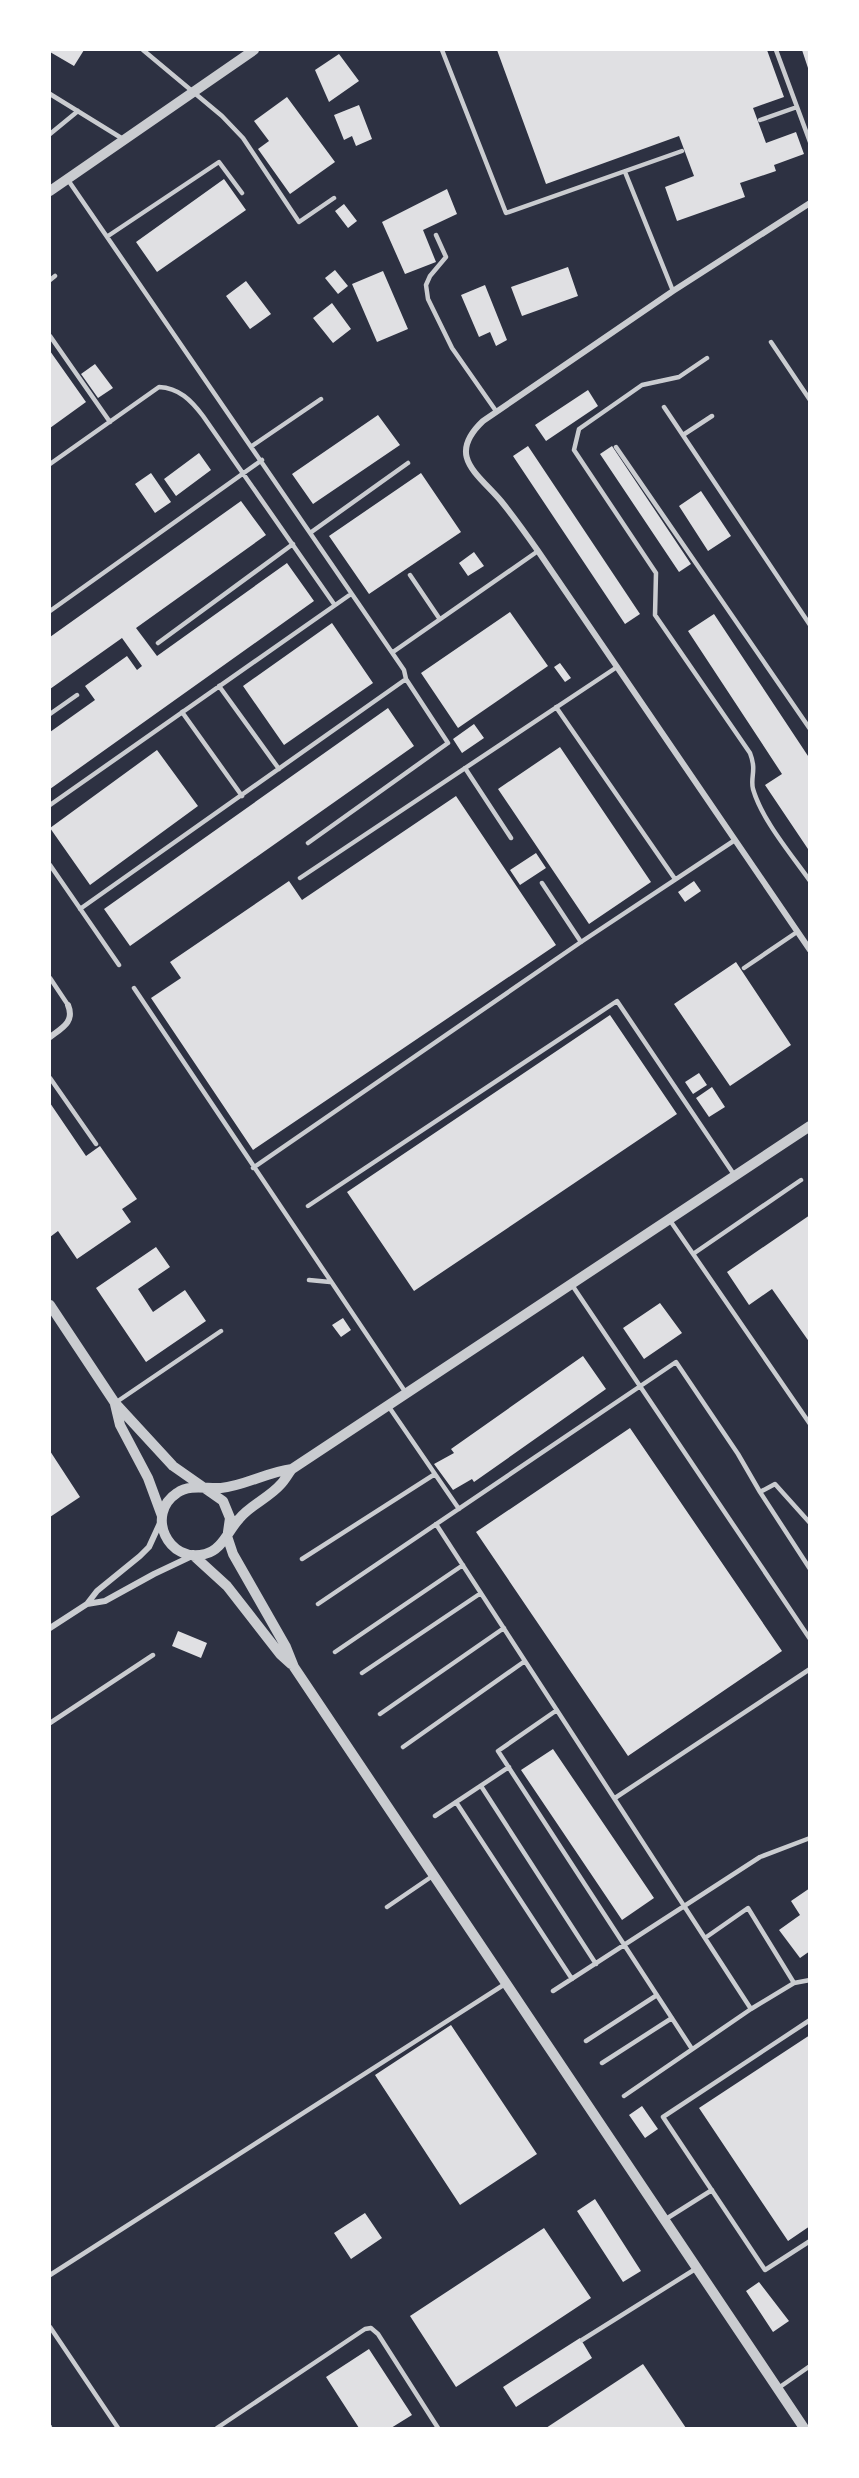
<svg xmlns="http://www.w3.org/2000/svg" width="859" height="2478" viewBox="0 0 859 2478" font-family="Commissioner,sans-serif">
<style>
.building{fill:#e0e0e3}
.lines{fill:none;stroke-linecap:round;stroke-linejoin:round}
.service{stroke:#caccd0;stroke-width:4.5}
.minor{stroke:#caccd0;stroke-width:6}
.tertiary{stroke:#caccd0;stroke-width:10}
</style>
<rect width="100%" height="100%" fill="#2d3142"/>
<!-- building -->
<path class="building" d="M 50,50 L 84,50 L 74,66 L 50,52 Z
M 497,50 L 767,50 L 784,97 L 753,108 L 766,143 L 796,132 L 804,154 L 774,165 L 776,171 L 740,183 L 745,197 L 677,221 L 665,187 L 694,176 L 679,136 L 546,184 Z
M 802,50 L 810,50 L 810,71 L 809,71 Z
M 339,54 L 359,81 L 329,102 L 315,70 Z
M 287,97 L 335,162 L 290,194 L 258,149 L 269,141 L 254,121 Z
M 359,105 L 372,139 L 356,146 L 352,136 L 344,140 L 334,115 Z
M 224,179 L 246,210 L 157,272 L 136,242 Z
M 447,189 L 457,214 L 423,230 L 436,262 L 405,274 L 382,222 Z
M 344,204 L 357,221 L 348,228 L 335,211 Z
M 568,267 L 578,296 L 522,316 L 511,287 Z
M 335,270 L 348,286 L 338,294 L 325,278 Z
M 383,271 L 408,329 L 377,342 L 352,284 Z
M 246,281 L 271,314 L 250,329 L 226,296 Z
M 485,285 L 507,340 L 496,346 L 490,332 L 479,337 L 461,295 Z
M 332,303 L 351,329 L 333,343 L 313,318 Z
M 50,351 L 86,402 L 50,428 Z
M 95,364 L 113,388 L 98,398 L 81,374 Z
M 588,390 L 598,406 L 546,441 L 535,425 Z
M 378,415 L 400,445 L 313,504 L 292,474 Z
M 528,446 L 640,614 L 625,624 L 513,456 Z
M 612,446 L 691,564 L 679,572 L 600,454 Z
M 199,453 L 211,470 L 176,496 L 164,479 Z
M 151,473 L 171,502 L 155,513 L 135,484 Z
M 421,473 L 461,532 L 369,594 L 329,536 Z
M 701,491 L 731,536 L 708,551 L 679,506 Z
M 241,501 L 266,535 L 136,628 L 157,656 L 287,563 L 314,601 L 50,789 L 50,732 L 95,700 L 85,686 L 127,656 L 137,670 L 142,666 L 122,638 L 50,689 L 50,637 Z
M 474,552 L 484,566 L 468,576 L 459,563 Z
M 510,612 L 548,666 L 458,728 L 421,673 Z
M 714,614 L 810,759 L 810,852 L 765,785 L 782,774 L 688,631 Z
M 332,623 L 373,683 L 284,745 L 243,686 Z
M 560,663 L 571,678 L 565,682 L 554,667 Z
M 388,708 L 414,746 L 130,946 L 104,909 Z
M 474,724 L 484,738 L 462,753 L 453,739 Z
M 560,747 L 651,882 L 589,924 L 498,789 Z
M 157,750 L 198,806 L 90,885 L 50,828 Z
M 456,796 L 556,945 L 253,1150 L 151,998 L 181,978 L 170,962 L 289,881 L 302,900 Z
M 536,853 L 546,868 L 520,885 L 510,870 Z
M 694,881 L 701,891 L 685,902 L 678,892 Z
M 736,962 L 791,1045 L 730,1086 L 674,1004 Z
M 610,1015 L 677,1114 L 414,1291 L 347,1192 Z
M 699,1073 L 707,1085 L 693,1094 L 685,1082 Z
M 712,1087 L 725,1107 L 709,1117 L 696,1098 Z
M 50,1103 L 86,1156 L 100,1146 L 137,1199 L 122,1209 L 131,1222 L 77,1259 L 58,1231 L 50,1237 Z
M 810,1215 L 810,1343 L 772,1289 L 749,1305 L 727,1272 Z
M 156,1247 L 170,1267 L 138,1289 L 153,1312 L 185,1290 L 206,1321 L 146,1362 L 96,1288 Z
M 660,1303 L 682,1333 L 644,1359 L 623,1328 Z
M 343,1318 L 351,1330 L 341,1337 L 332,1325 Z
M 583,1356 L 606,1389 L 474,1482 L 472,1479 L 453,1490 L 434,1464 L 454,1453 L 451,1449 Z
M 630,1428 L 782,1651 L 628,1756 L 476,1532 Z
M 50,1451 L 80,1497 L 50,1517 Z
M 178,1631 L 207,1643 L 201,1658 L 172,1646 Z
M 553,1749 L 654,1898 L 622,1920 L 521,1770 Z
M 810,1888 L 810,1951 L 800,1958 L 779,1930 L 800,1915 L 791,1901 Z
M 451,2025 L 537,2154 L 460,2205 L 375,2075 Z
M 810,2035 L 810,2226 L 788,2241 L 699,2108 Z
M 642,2106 L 658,2129 L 645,2138 L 629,2115 Z
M 595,2199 L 641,2271 L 623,2282 L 577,2211 Z
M 365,2213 L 382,2238 L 351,2259 L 334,2233 Z
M 544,2228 L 591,2298 L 456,2387 L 410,2316 Z
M 759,2282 L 789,2321 L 773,2332 L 746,2291 Z
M 580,2338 L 592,2358 L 516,2407 L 503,2387 Z
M 369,2349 L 412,2415 L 391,2428 L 359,2428 L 326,2377 Z
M 643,2364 L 686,2428 L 546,2428 Z"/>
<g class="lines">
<!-- service -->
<path class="service" d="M 143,50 L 222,116 L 243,138 L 299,222 L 334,198
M 442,50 L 506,213 L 682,151
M 776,50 L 810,142
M 50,94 L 123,139
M 760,120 L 797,107
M 50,134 L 78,111
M 625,172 L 673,291
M 68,180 L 404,670 L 406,679 L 80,909
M 436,235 L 446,257 L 430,276 L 426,285 L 428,299 L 452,348 L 496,411
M 108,236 L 219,162 L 242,193
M 50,280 L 55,276
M 50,336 L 110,422
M 771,342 L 810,400
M 707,358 L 679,377 L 642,385 L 579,429 L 574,450 L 656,573 L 655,615 L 750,753 C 757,771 750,777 753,789 C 762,820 791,854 810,881
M 664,407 L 810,625
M 683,435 L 712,416
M 252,446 L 321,399
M 616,447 L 810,729
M 50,464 L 159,387 C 179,388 191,400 203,416 L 334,604
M 310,533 L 408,463
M 410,575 L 439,618
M 50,611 L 262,460
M 158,643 L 293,544
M 393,652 L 538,551
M 219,686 L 279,769
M 556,707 L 675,879
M 182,712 L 242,796
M 50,714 L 77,695
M 465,768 L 511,838
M 50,805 L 351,594
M 308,843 L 448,743 L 406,679
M 50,865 L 119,965
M 300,878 L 617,667
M 542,883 L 581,942
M 744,968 L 797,932
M 50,978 L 68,1005
M 134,988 L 406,1393
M 50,1078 L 96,1144
M 253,1168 L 581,942 L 735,840
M 308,1206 L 617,1001 L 735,1176
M 669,1219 L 810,1424
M 693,1254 L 801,1180
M 309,1280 L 330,1282
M 572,1285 L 810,1639
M 115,1403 L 221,1331
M 389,1407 L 459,1509
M 810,1523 L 775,1484 L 760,1492 L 810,1569
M 436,1524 L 751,2009
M 302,1559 L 435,1474
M 318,1604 L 676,1362 L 738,1454 L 760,1492
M 335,1652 L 463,1565
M 362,1673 L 481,1593
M 557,1710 L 498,1751 L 692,2049
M 380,1714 L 504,1628
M 50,1723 L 153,1655
M 403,1747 L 525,1661
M 481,1786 L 596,1964
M 615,1798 L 810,1669
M 456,1802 L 572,1979
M 435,1816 L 509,1767
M 387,1907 L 434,1875
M 705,1938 L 748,1908 L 794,1983
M 553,1991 L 760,1857 L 810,1838
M 810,2020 L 663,2117 L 765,2270 L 810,2241
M 586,2041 L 657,1995
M 602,2063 L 672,2018
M 624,2096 L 751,2009 L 794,1983 L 810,1980
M 666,2219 L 712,2190
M 50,2275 L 505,1984
M 50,2327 L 118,2428
M 582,2340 L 697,2268
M 777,2389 L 810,2366
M 50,2427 L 50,2428
M 217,2428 L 365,2329 L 371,2328 L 378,2334 L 438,2428"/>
<!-- minor -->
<path class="minor" d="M 810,203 L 673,291 L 483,421 C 446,456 477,473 501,501 C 514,517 526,534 538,551 L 810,950
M 50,1037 C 62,1028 75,1022 68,1005
M 87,1604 L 105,1601 L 154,1574 L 192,1556
M 50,1628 L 87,1604 L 97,1591 L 140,1556 L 149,1547 L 160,1523"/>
<!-- tertiary -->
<path class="tertiary" d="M 50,191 L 254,50
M 50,1305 L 115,1403 L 173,1466 L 223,1501 L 230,1518 L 228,1532
M 115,1404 L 120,1425 L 148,1478 L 162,1516
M 292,1469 C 267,1472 244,1486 221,1488 C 206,1489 190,1484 177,1493 C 145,1514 168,1564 205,1554 C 222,1550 228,1531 239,1519 C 250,1505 269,1498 281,1484 C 285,1480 288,1474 292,1469 L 810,1126
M 227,1536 L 233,1554 L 286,1647 L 294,1667 L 804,2428
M 193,1555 L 227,1586 L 280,1654 L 291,1664"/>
</g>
<!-- border -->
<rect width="859" height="2478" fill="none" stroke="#ffffff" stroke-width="102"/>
</svg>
